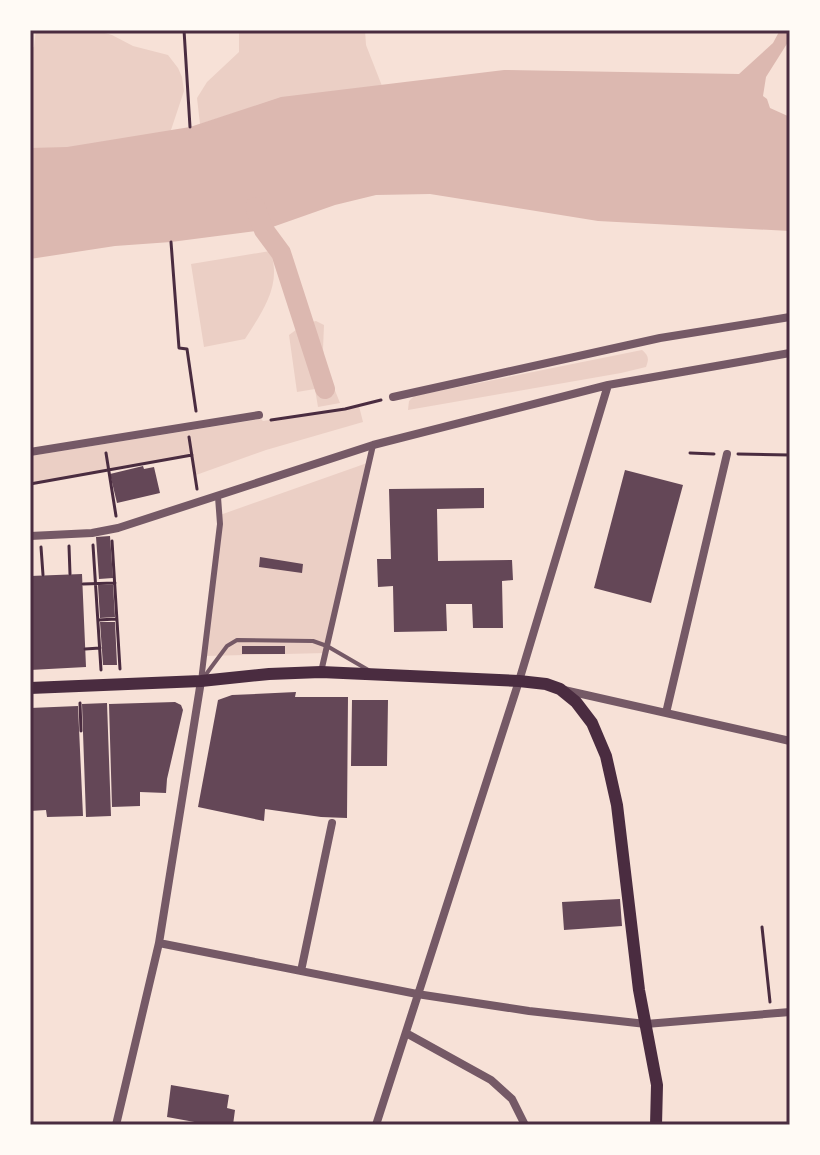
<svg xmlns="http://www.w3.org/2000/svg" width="820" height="1155" viewBox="0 0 820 1155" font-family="'PT Sans Narrow',sans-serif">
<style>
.green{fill:#ebcfc5}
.water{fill:#dcb8b0}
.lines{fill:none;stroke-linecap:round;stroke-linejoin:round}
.canal{stroke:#dcb8b0;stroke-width:20}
.building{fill:#644757}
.path{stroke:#4a2c40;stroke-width:3}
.service{stroke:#755966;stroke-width:4}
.pedestrian{stroke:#755966;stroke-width:6}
.minor{stroke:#755966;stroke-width:8}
.primary{stroke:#4a2c40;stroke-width:12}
.neatline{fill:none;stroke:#4a2c40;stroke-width:3}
</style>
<rect width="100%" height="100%" fill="#f7e1d7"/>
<!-- green -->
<path class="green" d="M 36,30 L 94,30 L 112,35 L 133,46 L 168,55 L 178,68 L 182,77 L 184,91 L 170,133 L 30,156 L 30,48 L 34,47 Z
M 239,30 L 365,30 L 366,45 L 382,86 L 281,98 L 200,124 L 197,98 L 207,82 L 239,52 Z
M 270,251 C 283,284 262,312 245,339 L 204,347 L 191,264 Z
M 316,321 L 324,325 L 323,349 L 326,368 L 340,403 L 318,407 L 315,389 L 297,392 L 289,335 L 304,324 Z
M 642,350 C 649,356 649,359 646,367 L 621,373 L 408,410 L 409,401 L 414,396 Z
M 359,406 L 363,422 L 266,450 L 196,475 L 192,455 L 30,484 L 30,456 L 261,419 L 263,421 Z
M 370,462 L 326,653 L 204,656 L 220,515 Z"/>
<!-- water -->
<path class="water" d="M 780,30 L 790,30 L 790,39 L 766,77 L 763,96 L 767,99 L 770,108 L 790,117 L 790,231 L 598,221 L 430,194 L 376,195 L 335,205 L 264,230 L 171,242 L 115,246 L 30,259 L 30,148 L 67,147 L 190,127 L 281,97 L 504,70 L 739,74 L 773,43 Z"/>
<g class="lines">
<!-- canal -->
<path class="canal" d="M 255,207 L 264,230 L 281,253 L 325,389"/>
</g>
<!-- building -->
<path class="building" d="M 143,466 L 144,469 L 154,467 L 160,493 L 117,503 L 110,474 Z
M 625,470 L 683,485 L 651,603 L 594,588 Z
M 484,488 L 484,508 L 437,509 L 438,561 L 512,560 L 513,580 L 502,581 L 503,628 L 473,628 L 472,604 L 446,604 L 447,631 L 394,632 L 393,586 L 378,587 L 377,559 L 391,559 L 389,489 Z
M 110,536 L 113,578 L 99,579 L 96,537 Z
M 260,557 L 303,564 L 302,573 L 259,567 Z
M 82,574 L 86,667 L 30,670 L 30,576 Z
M 98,585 L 113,585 L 115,617 L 100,618 Z
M 100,622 L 115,622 L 117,665 L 103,665 Z
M 242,646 L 285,646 L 285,654 L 242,654 Z
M 296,692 L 295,697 L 348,697 L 347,818 L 321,817 L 265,809 L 264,821 L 198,807 L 218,700 L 232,695 Z
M 352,700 L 388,700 L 387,766 L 351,766 Z
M 175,702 L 181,705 L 183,710 L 167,779 L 166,793 L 140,792 L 140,806 L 112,807 L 109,704 Z
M 107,703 L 111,816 L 86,817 L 82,704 Z
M 78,706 L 83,816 L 47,817 L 46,810 L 30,811 L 30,708 Z
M 620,899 L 622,926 L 564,930 L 562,902 Z
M 171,1085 L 229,1095 L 227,1108 L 235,1110 L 233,1125 L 211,1125 L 167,1117 Z"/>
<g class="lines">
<!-- path -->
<path class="path" d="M 184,30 L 190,127
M 171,242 L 179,348 L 187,349 L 196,411
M 271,420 L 345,409 L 381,400
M 189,437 L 197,489
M 106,453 L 116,516
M 690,453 L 714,454
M 738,454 L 790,455
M 30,484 L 192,455
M 112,541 L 120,669
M 93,545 L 101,670
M 69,546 L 70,574
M 41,547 L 43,575
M 83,584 L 115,583
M 98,620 L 116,619
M 85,649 L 100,648
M 80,703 L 81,731
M 762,927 L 770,1002"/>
<!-- service -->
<path class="service" d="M 204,677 L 227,646 L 237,640 L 313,641 L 327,646 L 370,671"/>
<!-- pedestrian -->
<path class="pedestrian" d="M 321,672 L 373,445
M 201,681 L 220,524 L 218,497"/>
<!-- minor -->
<path class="minor" d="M 393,397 L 660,338 L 790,317
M 30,452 L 259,415
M 30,536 L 92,533 L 118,528 L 373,445 L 608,385 L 790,353
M 564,690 L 790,741
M 666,713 L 727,454
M 159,943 L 417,994 L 529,1011 L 646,1024 L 790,1012
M 301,971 L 332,823
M 406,1033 L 491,1080 L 512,1099 L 525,1125
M 116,1125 L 159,943 L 201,681
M 376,1125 L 519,681 L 608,385"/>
<!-- primary -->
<path class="primary" d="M 30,688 L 201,681 L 269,674 L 321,672 L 519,681 L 546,684 L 560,689 L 576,702 L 592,723 L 606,756 L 617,805 L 639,990 L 657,1085 L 656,1125"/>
</g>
<!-- border -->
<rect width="820" height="1155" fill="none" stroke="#fffaf5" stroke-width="64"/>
<rect x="32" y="32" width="756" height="1091" class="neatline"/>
</svg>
